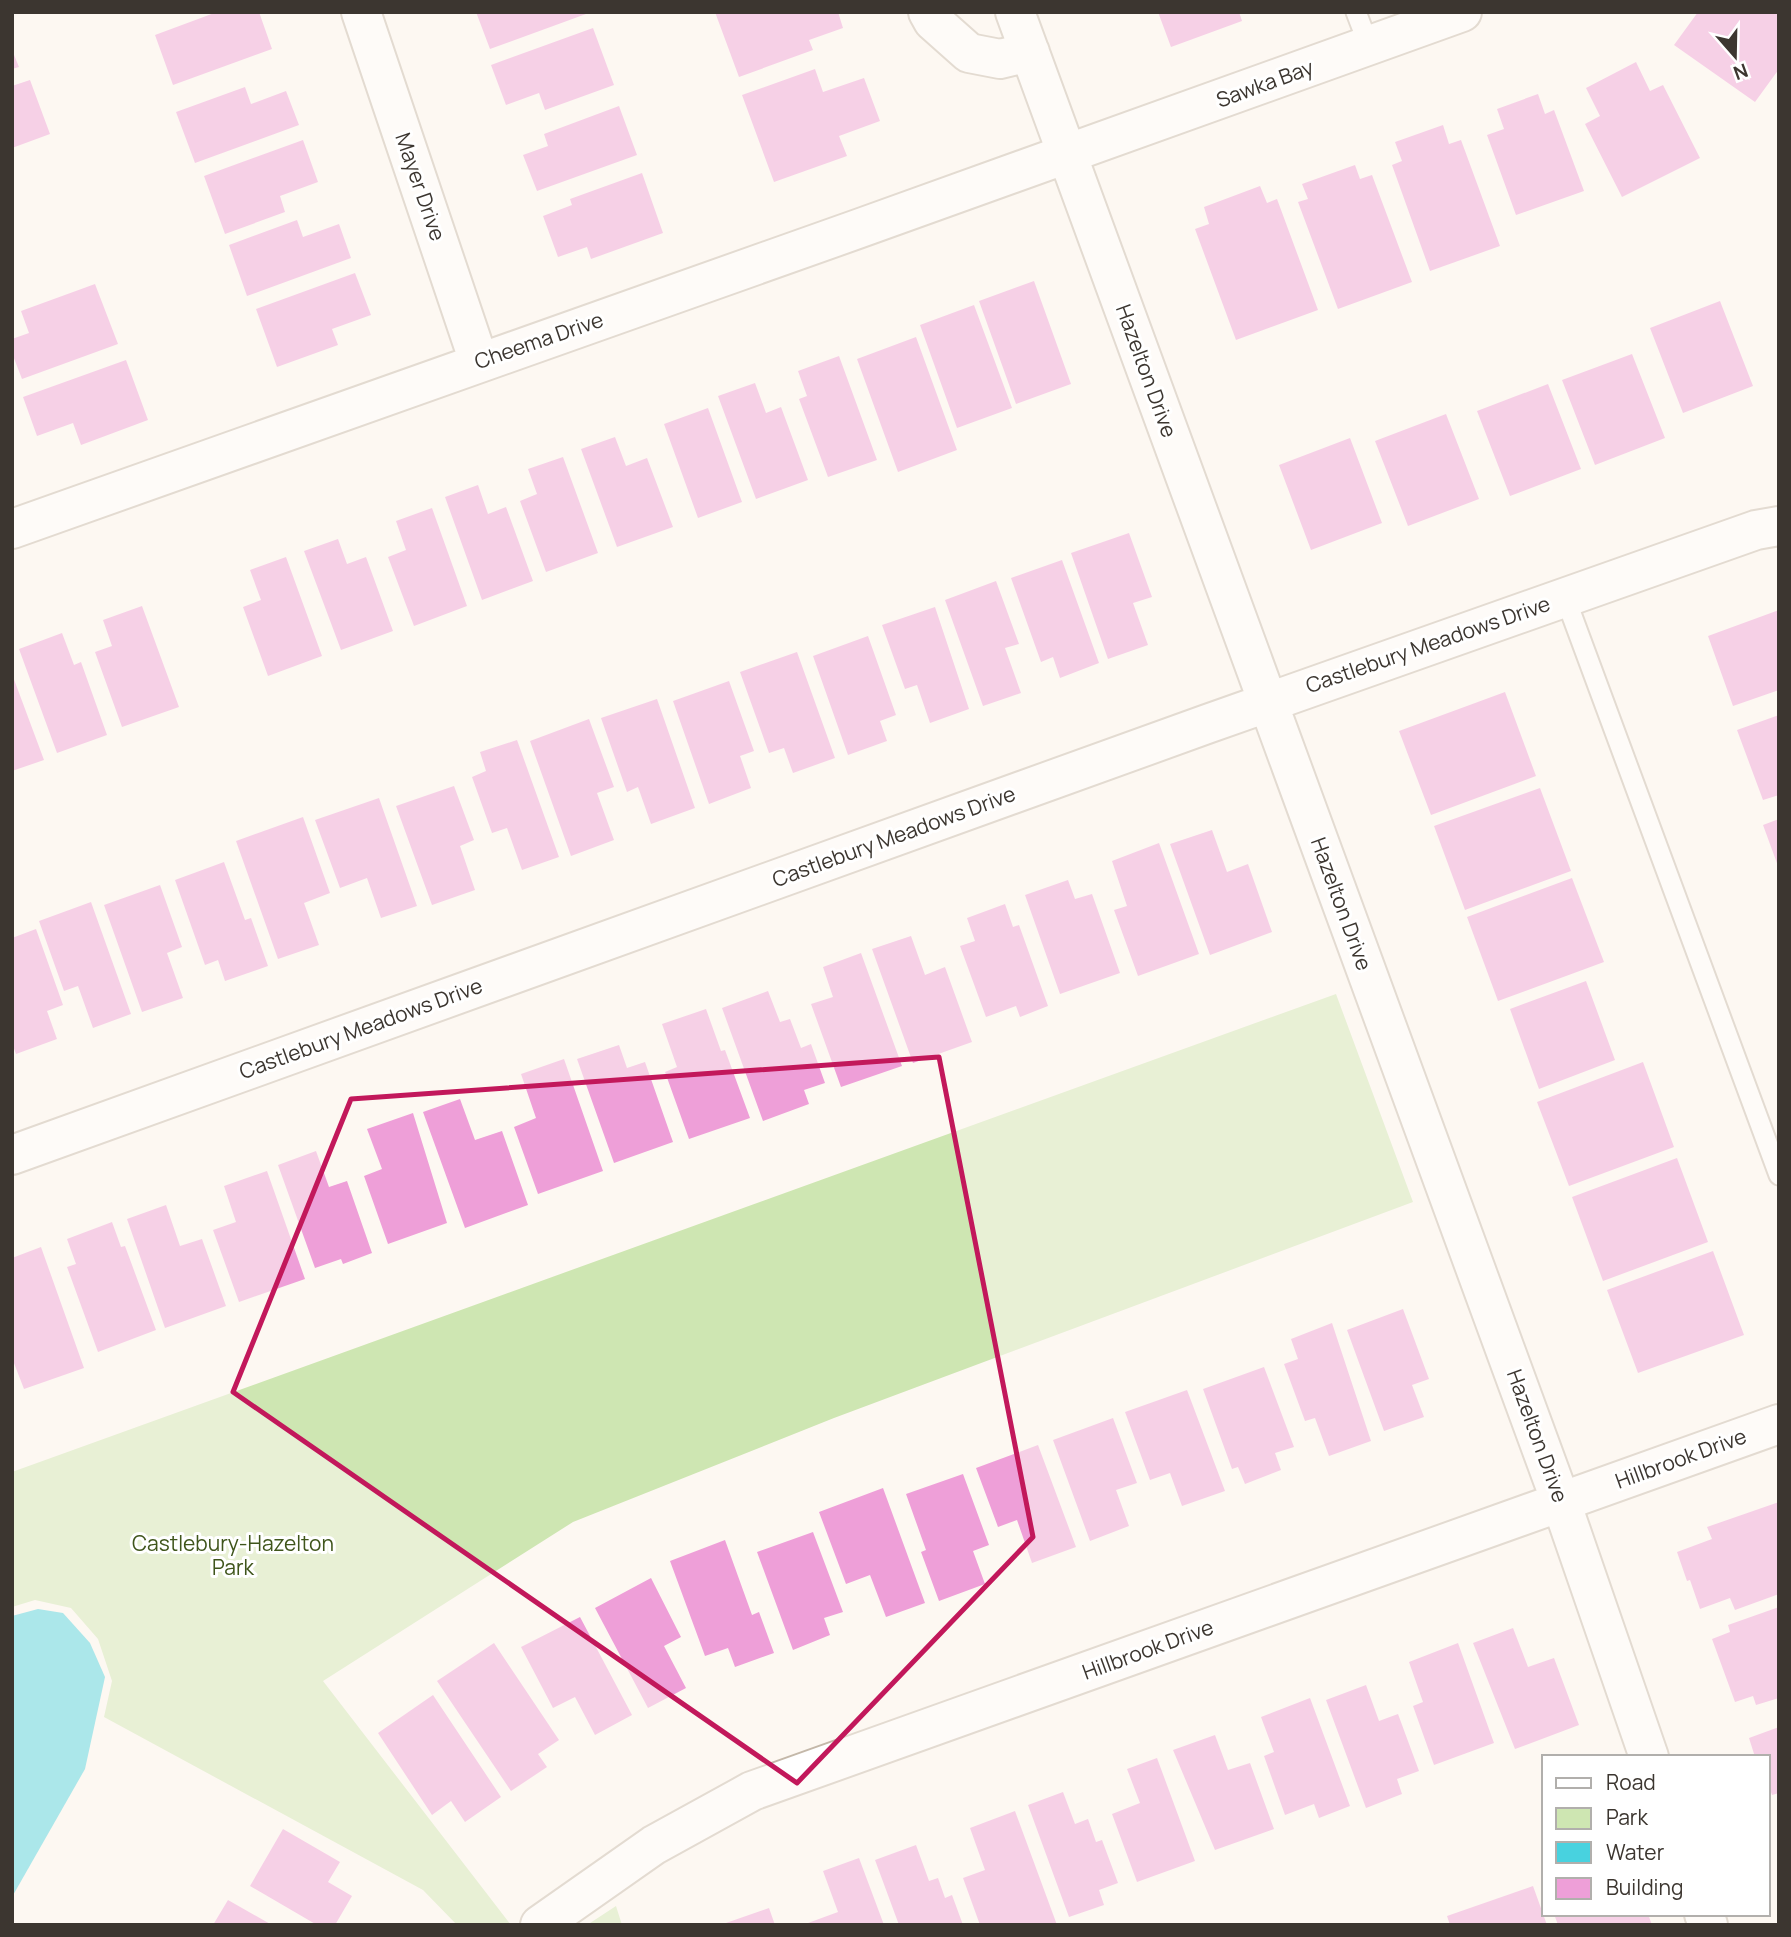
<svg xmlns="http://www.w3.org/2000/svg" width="1791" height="1937" viewBox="0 0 1791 1937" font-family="Manrope,sans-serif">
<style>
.green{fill:#cee6b2}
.water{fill:#48d2df}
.building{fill:#ee9fd8}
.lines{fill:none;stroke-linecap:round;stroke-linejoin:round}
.lane-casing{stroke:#c4b8a9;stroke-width:23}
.street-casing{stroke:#c4b8a9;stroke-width:42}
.lane{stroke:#fff;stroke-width:19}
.street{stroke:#fff;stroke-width:38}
.marked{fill:none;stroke:#c2185b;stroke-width:5;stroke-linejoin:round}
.labels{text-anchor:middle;stroke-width:6;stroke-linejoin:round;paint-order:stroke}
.street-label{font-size:21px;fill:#3c3630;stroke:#fff}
.park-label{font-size:21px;fill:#3f551b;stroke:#fff}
</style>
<rect width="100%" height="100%" fill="#fdf8f2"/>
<!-- green -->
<path class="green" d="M 1336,994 L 1413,1202 L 834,1418 L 573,1522 L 323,1681 L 511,1925 L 457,1925 L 423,1890 L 104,1717 L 112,1681 L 98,1639 L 71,1608 L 35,1600 L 12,1607 L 12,1472 Z
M 616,1906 L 622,1925 L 587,1925 Z"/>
<!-- water -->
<path class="water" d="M 38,1609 L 63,1613 L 90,1643 L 105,1677 L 85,1769 L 12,1897 L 12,1616 Z"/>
<!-- building -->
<path class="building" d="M 217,12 L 259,12 L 272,49 L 173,85 L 155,35 Z
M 476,12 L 585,12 L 586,14 L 490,49 Z
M 715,12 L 838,12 L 843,28 L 809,40 L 813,50 L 739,77 Z
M 1158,12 L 1239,12 L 1242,21 L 1171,47 Z
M 1698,12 L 1776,12 L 1779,14 L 1779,69 L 1755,102 L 1674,45 Z
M 593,28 L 614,85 L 545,110 L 539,93 L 506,105 L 491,65 Z
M 12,50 L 19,67 L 12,69 Z
M 1636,62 L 1650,91 L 1663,85 L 1700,158 L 1622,197 L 1585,124 L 1600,116 L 1586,88 Z
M 815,69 L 823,92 L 864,78 L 880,121 L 839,136 L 847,156 L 774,182 L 742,95 Z
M 30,80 L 50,134 L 12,148 L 12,86 Z
M 245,87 L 251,104 L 286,91 L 299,125 L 195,163 L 176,112 Z
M 1538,94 L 1545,114 L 1554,110 L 1584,191 L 1516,215 L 1487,135 L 1504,129 L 1497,109 Z
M 619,106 L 637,155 L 537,191 L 523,155 L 548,146 L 544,134 Z
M 1443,125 L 1449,144 L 1461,140 L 1500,246 L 1430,271 L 1392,165 L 1402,161 L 1395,142 Z
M 303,140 L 318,182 L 280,196 L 285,212 L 225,234 L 204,176 Z
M 1355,165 L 1360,179 L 1372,175 L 1412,282 L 1338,309 L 1298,202 L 1308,199 L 1302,184 Z
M 642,173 L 663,233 L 591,259 L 587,247 L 558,257 L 543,216 L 572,205 L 570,199 Z
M 1260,186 L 1267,203 L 1277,199 L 1318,310 L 1236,340 L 1195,229 L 1209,224 L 1204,207 Z
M 297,220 L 303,237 L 339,224 L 351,258 L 247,296 L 229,245 Z
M 355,273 L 371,315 L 332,329 L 338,345 L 277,367 L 256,309 Z
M 1034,281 L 1071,384 L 1016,404 L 979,301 Z
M 95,284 L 118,344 L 22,379 L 12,353 L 12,339 L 29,333 L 21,311 Z
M 1720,301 L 1753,386 L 1683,413 L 1650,328 Z
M 974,305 L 1012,408 L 957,428 L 920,325 Z
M 916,337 L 957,450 L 898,472 L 857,359 Z
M 1632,354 L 1665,438 L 1595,465 L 1562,380 Z
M 839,356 L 877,460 L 828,477 L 799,399 L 807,396 L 798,371 Z
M 126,360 L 148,420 L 81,445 L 73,423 L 37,436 L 23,397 Z
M 755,383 L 766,413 L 781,407 L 808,480 L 756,499 L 718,396 Z
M 1548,384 L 1581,469 L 1510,496 L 1477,411 Z
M 708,408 L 742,502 L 698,518 L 664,424 Z
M 1446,414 L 1479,499 L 1408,526 L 1375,441 Z
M 615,437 L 626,466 L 647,458 L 673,527 L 617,547 L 581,449 Z
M 1350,438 L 1382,523 L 1311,550 L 1279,465 Z
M 563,457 L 598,553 L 546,572 L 520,501 L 537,494 L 528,469 Z
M 478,485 L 488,514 L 506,507 L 533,581 L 482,600 L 445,497 Z
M 432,508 L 467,606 L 414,626 L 388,557 L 406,550 L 396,521 Z
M 1129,533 L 1152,597 L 1133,603 L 1148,645 L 1108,659 L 1071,553 Z
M 338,539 L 347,564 L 366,557 L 393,631 L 341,650 L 304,551 Z
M 286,557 L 322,656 L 268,676 L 243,607 L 261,600 L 250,570 Z
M 1062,560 L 1099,663 L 1060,678 L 1053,657 L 1041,662 L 1011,578 Z
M 996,581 L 1019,644 L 1005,648 L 1021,693 L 983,706 L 945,600 Z
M 142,606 L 179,707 L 122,727 L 95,652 L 112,646 L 103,620 Z
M 935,607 L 969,709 L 930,723 L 917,685 L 905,689 L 882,625 Z
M 1779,610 L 1779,690 L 1733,706 L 1708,636 Z
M 62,633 L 74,665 L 81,662 L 107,735 L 57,753 L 19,649 Z
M 868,636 L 896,715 L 880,721 L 887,741 L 848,755 L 813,656 Z
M 797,652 L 835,758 L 793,773 L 784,748 L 769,753 L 740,672 Z
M 12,674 L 44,760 L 12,771 Z
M 729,681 L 754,751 L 740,756 L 751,788 L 709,804 L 673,701 Z
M 1505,692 L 1536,776 L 1431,815 L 1399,731 Z
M 657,699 L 695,808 L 651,824 L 638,787 L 627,792 L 601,718 Z
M 1779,715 L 1779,795 L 1763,800 L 1737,730 Z
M 589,719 L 614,787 L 597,793 L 614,840 L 571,856 L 530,741 Z
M 517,740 L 559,857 L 522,870 L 507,828 L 492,833 L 472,777 L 486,771 L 480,752 Z
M 454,786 L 474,840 L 460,846 L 475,890 L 432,905 L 396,806 Z
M 1540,788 L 1571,871 L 1465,910 L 1434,826 Z
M 379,798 L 417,906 L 381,918 L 367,878 L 340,888 L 315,820 Z
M 303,817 L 330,893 L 304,903 L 319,945 L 278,959 L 236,841 Z
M 1779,819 L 1779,866 L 1778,866 L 1763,825 Z
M 1212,830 L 1227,872 L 1248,864 L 1272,932 L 1210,955 L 1170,844 Z
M 1159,843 L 1199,954 L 1138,976 L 1114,910 L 1127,906 L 1112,861 Z
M 224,862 L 245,920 L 251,918 L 268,966 L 225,981 L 218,960 L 205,965 L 175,880 Z
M 1572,878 L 1604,962 L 1498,1001 L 1467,917 Z
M 1068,880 L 1075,899 L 1092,894 L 1120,973 L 1060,994 L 1025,895 Z
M 160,885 L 182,947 L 167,953 L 183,998 L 142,1012 L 104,905 Z
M 91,902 L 131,1014 L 93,1028 L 78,986 L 64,991 L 39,921 Z
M 1005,904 L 1013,927 L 1019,925 L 1048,1006 L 1020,1017 L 1016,1006 L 986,1017 L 960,946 L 975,941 L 967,918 Z
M 36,929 L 63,1005 L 47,1011 L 57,1039 L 16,1054 L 12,1043 L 12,938 Z
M 911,936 L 925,975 L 945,967 L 972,1042 L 913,1063 L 872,949 Z
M 861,953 L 902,1066 L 841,1087 L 811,1004 L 833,997 L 823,967 Z
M 1586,981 L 1615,1060 L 1539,1089 L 1510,1009 Z
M 768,991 L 780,1022 L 790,1019 L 801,1048 L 811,1044 L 825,1083 L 804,1090 L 809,1104 L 763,1121 L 722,1008 Z
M 706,1009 L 721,1051 L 725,1050 L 750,1118 L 689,1139 L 665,1072 L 677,1067 L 662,1024 Z
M 619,1045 L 627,1068 L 645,1062 L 673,1142 L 614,1163 L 577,1059 Z
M 564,1059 L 603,1171 L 538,1194 L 514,1127 L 536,1118 L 521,1074 Z
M 1643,1062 L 1674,1147 L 1569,1186 L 1537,1102 Z
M 460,1099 L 475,1140 L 502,1131 L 528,1205 L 465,1228 L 423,1112 Z
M 413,1113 L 447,1223 L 388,1244 L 364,1176 L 382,1169 L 367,1129 Z
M 316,1151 L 329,1187 L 347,1181 L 372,1253 L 343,1264 L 341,1259 L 315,1268 L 278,1165 Z
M 1677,1158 L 1708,1242 L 1603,1281 L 1572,1197 Z
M 267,1171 L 305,1279 L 239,1302 L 213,1230 L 236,1222 L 224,1186 Z
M 166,1205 L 180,1246 L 202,1239 L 226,1306 L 165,1328 L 127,1219 Z
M 112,1222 L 121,1247 L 125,1246 L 156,1330 L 98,1352 L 67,1267 L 76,1264 L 67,1239 Z
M 41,1247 L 84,1368 L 24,1389 L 12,1358 L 12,1258 Z
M 1713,1251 L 1744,1335 L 1638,1373 L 1607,1290 Z
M 1403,1309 L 1429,1379 L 1412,1385 L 1424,1417 L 1384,1431 L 1347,1330 Z
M 1332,1323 L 1371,1441 L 1329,1456 L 1315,1418 L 1305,1421 L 1284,1364 L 1298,1359 L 1291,1339 Z
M 1264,1367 L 1294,1447 L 1275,1453 L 1281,1470 L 1245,1484 L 1238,1467 L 1232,1469 L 1203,1389 Z
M 1187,1390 L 1225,1491 L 1182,1506 L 1170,1473 L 1150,1480 L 1125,1412 Z
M 1113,1418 L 1137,1483 L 1116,1490 L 1129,1526 L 1090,1541 L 1053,1440 Z
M 1038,1445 L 1076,1547 L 1032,1563 L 1017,1520 L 998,1527 L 976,1468 Z
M 963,1474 L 989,1545 L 973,1551 L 985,1584 L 939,1601 L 921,1552 L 926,1550 L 906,1494 Z
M 883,1488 L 925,1603 L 886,1617 L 870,1575 L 846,1584 L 819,1512 Z
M 1779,1502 L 1779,1594 L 1735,1610 L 1730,1598 L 1700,1609 L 1690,1580 L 1687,1581 L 1677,1552 L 1712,1539 L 1707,1527 Z
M 813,1532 L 843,1612 L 824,1618 L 830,1635 L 793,1650 L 757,1552 Z
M 725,1540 L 752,1615 L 759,1612 L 774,1653 L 735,1667 L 728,1648 L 705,1656 L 670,1561 Z
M 651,1578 L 681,1637 L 664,1646 L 686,1688 L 648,1708 L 595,1608 Z
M 1779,1607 L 1779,1698 L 1756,1705 L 1753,1696 L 1735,1702 L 1712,1639 L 1730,1632 L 1728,1625 Z
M 580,1617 L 632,1715 L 595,1735 L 575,1697 L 553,1708 L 521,1647 Z
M 1513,1628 L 1528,1667 L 1554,1658 L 1579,1725 L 1515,1749 L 1473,1643 Z
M 494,1643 L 559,1740 L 538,1754 L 547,1767 L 511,1791 L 437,1681 Z
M 1458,1643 L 1494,1743 L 1434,1765 L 1413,1706 L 1423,1702 L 1409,1662 Z
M 1366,1685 L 1379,1721 L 1398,1714 L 1419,1771 L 1397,1779 L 1402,1794 L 1366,1808 L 1326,1700 Z
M 433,1695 L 501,1797 L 465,1822 L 451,1801 L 432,1815 L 378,1733 Z
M 1310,1698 L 1350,1806 L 1319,1818 L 1314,1804 L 1285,1815 L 1264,1756 L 1274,1752 L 1261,1717 Z
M 1779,1727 L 1779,1793 L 1772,1795 L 1768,1783 L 1768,1757 L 1755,1757 L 1749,1738 Z
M 1215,1735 L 1228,1770 L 1250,1763 L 1274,1829 L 1215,1850 L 1173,1750 Z
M 1157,1758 L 1195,1861 L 1137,1882 L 1112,1814 L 1140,1803 L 1127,1769 Z
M 1063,1792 L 1075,1824 L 1088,1819 L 1096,1842 L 1102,1840 L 1118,1883 L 1099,1890 L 1104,1905 L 1069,1917 L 1028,1805 Z
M 1015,1811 L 1057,1925 L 980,1925 L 963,1878 L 985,1870 L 970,1828 Z
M 283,1829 L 340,1862 L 328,1882 L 352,1896 L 335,1925 L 317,1925 L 250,1886 Z
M 916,1845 L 929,1881 L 938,1878 L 945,1898 L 952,1895 L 963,1925 L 899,1925 L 875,1860 Z
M 859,1858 L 884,1925 L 808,1925 L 808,1923 L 838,1912 L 823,1871 Z
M 1533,1886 L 1547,1925 L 1450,1925 L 1447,1916 Z
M 228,1900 L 272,1925 L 213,1925 Z
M 769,1908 L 775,1925 L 723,1925 L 723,1924 Z
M 1554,1914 L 1648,1914 L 1652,1925 L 1558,1925 Z"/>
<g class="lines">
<defs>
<path id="lane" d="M 1356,12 L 1369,46
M 1565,597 L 1779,1175"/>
<path id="street" d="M 361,12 L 479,362
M 928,12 L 933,21 L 969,53 L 1000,59 L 1030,52
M 1015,12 L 1561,1502 L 1649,1757
M 12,529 C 495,356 980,188 1462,12
M 12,1155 L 1207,724 L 1756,530 L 1779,526
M 1704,1914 L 1708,1925
M 540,1925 L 654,1845 L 752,1791 L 1779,1424"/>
</defs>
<!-- lane casing -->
<use href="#lane" class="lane-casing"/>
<!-- street casing -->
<use href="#street" class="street-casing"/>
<!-- lane -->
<use href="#lane" class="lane"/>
<!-- street -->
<use href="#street" class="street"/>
</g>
<!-- marked area -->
<path d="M0 0H1791V1937H0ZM 939,1057 L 1033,1537 L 797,1783 L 233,1392 L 351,1099 Z" fill="#fdf8f2" fill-opacity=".55" fill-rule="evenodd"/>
<path class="marked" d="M 939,1057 L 1033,1537 L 797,1783 L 233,1392 L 351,1099 Z"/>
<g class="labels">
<!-- street labels -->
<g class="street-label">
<text transform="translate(1265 84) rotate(-20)" y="7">Sawka Bay</text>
<text transform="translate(420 187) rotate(71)" y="7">Mayer Drive</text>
<text transform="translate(539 341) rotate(-19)" y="7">Cheema Drive</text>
<text transform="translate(1146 371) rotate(70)" y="7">Hazelton Drive</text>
<text transform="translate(1428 645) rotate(-19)" y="7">Castlebury Meadows Drive</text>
<text transform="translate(894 837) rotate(-20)" y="7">Castlebury Meadows Drive</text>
<text transform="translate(1341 904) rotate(70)" y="7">Hazelton Drive</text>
<text transform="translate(361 1029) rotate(-20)" y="7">Castlebury Meadows Drive</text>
<text transform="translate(1537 1436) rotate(70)" y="7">Hazelton Drive</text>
<text transform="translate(1681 1459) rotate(-20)" y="7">Hillbrook Drive</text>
<text transform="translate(1148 1650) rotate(-20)" y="7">Hillbrook Drive</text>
</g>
<!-- park labels -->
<g class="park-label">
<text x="233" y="1551">Castlebury-Hazelton<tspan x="233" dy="24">Park</tspan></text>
</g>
</g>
<!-- border -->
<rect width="1791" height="1937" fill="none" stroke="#3c3630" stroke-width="28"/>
<!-- legend -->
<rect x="1542" y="1755" width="228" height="161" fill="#ffffff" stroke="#b1afac" stroke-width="2"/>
<rect x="1556" y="1778" width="35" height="10" fill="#ffffff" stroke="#b1afac" stroke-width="2"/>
<text x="1606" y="1790" font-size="21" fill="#3c3630">Road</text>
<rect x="1556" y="1808" width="35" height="21" fill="#cee6b2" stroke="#b1afac" stroke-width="2"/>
<text x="1606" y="1825" font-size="21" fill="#3c3630">Park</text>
<rect x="1556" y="1842" width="35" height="21" fill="#48d2df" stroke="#b1afac" stroke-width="2"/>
<text x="1606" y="1860" font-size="21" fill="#3c3630">Water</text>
<rect x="1556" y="1878" width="35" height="21" fill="#ee9fd8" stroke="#b1afac" stroke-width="2"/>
<text x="1606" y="1895" font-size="21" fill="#3c3630">Building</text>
<!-- north arrow -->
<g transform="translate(1735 56) rotate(160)" stroke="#ffffff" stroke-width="5" paint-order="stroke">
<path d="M0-5L12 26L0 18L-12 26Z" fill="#3c3630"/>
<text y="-10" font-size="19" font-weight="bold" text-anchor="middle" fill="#3c3630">N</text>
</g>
</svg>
